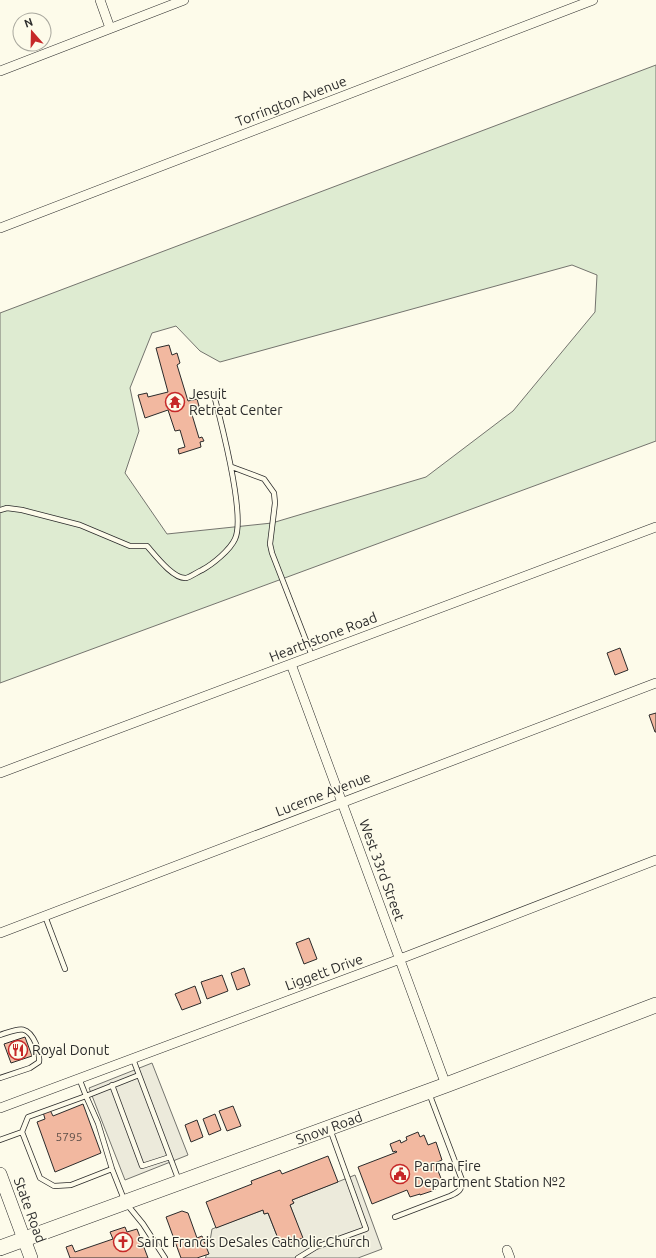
<svg xmlns="http://www.w3.org/2000/svg" width="656" height="1258" viewBox="0 0 656 1258" font-family="Ubuntu,sans-serif">
<style>
.green{fill:#deebd1;stroke:#74746e;fill-rule:evenodd}
.parking{fill:#eceadb;stroke:#74746e}
.building{fill:#f2b8a0;stroke:#2b2b2b}
.lines{fill:none;stroke-linecap:round;stroke-linejoin:round}
.lane-casing{stroke:#2b2b2b;stroke-width:6}
.street-casing{stroke:#2b2b2b;stroke-width:10}
.secondary-casing{stroke:#2b2b2b;stroke-width:14}
.primary-casing{stroke:#2b2b2b;stroke-width:16}
.lane{stroke:#fdfbea;stroke-width:4.5}
.street{stroke:#fdfbea;stroke-width:9}
.secondary{stroke:#fdfbea;stroke-width:13}
.primary{stroke:#fdfbea;stroke-width:15}
.labels{text-anchor:middle;stroke-width:3;stroke-linejoin:round;paint-order:stroke}
.number-label{font-size:12px;fill:#5d4e48}
.street-label{font-size:14px;fill:#2b2b2b;stroke:#fdfbea}
.poi-label{font-size:14px;fill:#2b2b2b;stroke:#fdfbea;text-anchor:start}
</style>
<rect width="100%" height="100%" fill="#fdfbea"/>
<!-- green -->
<path class="green" d="M 656,65 L 656,441 L 0,683 L 0,313 ZM 572,265 L 597,275 L 595,312 L 513,411 L 426,477 L 272,523 L 167,534 L 125,473 L 139,431 L 130,388 L 152,333 L 176,326 L 200,351 L 220,362 Z"/>
<!-- parking -->
<path class="parking" d="M 152,1063 L 188,1155 L 125,1180 L 89,1088 Z
M 355,1175 L 382,1249 L 358,1258 L 205,1258 L 206,1257 L 205,1243 L 210,1241 L 212,1229 L 263,1210 L 264,1214 L 268,1213 L 281,1246 L 302,1238 L 290,1205 L 294,1203 L 292,1200 Z"/>
<!-- building -->
<path class="building" d="M 169,345 L 172,355 L 177,353 L 180,363 L 177,365 L 188,401 L 197,399 L 199,406 L 190,408 L 199,438 L 202,437 L 204,441 L 200,442 L 201,447 L 179,454 L 178,449 L 185,447 L 180,430 L 175,431 L 168,410 L 145,418 L 138,395 L 147,393 L 148,397 L 168,392 L 156,348 Z
M 620,648 L 628,670 L 615,675 L 607,653 Z
M 656,713 L 656,732 L 655,732 L 649,715 Z
M 309,938 L 317,959 L 304,964 L 296,943 Z
M 244,968 L 250,985 L 237,990 L 231,973 Z
M 222,975 L 228,991 L 207,999 L 201,982 Z
M 195,986 L 201,1003 L 182,1010 L 175,994 Z
M 25,1037 L 32,1056 L 11,1063 L 4,1044 Z
M 83,1104 L 101,1153 L 55,1172 L 37,1122 L 45,1119 L 43,1112 L 50,1110 L 53,1116 Z
M 233,1106 L 241,1126 L 227,1131 L 219,1111 Z
M 215,1114 L 221,1130 L 209,1135 L 203,1119 Z
M 197,1120 L 203,1137 L 191,1142 L 185,1125 Z
M 418,1132 L 420,1137 L 424,1135 L 428,1145 L 436,1142 L 442,1160 L 435,1163 L 442,1181 L 433,1184 L 435,1190 L 420,1195 L 420,1194 L 410,1197 L 407,1190 L 372,1204 L 358,1167 L 397,1152 L 396,1151 L 393,1152 L 390,1144 L 400,1140 L 401,1143 L 407,1140 L 406,1137 Z
M 328,1156 L 338,1182 L 292,1200 L 294,1203 L 290,1205 L 303,1238 L 281,1246 L 268,1213 L 264,1214 L 263,1210 L 216,1228 L 206,1202 L 252,1184 L 251,1181 L 280,1170 L 282,1174 Z
M 182,1211 L 188,1213 L 197,1238 L 202,1236 L 209,1254 L 197,1258 L 181,1258 L 166,1217 Z
M 125,1227 L 127,1232 L 137,1229 L 148,1258 L 70,1258 L 66,1247 L 72,1245 L 75,1252 L 113,1239 L 110,1232 Z"/>
<g class="lines">
<defs>
<path id="lane" d="M 232,467 L 264,479 L 274,493 L 275,503 L 270,544 L 272,553 L 312,656
M 0,510 L 7,508 L 22,510 L 80,525 L 130,546 L 147,546 C 155,555 173,579 186,578 C 191,577 197,572 202,570 C 213,564 230,550 235,539 C 246,516 221,422 214,395
M 45,916 L 65,969
M 0,1035 C 18,1029 27,1023 36,1044 C 38,1051 40,1055 39,1062 L 30,1068 L 0,1078
M 133,1059 L 179,1181
M 79,1078 L 86,1096 L 139,1075
M 112,1085 L 142,1166 L 170,1157
M 0,1140 L 22,1132
M 112,1169 L 71,1185 L 54,1186 L 40,1178 L 22,1132 L 28,1117 L 86,1096 L 98,1123 L 112,1169 L 125,1202 L 143,1224 L 165,1258
M 395,1217 L 450,1196 C 459,1192 462,1190 462,1180 L 429,1093
M 298,1258 L 316,1247 L 366,1229 L 330,1129"/>
<path id="street" d="M 100,0 L 110,28
M 0,71 L 184,0
M 0,228 L 593,0
M 291,664 L 446,1085
M 0,773 L 656,527
M 0,933 L 656,683
M 0,1108 L 400,959 L 656,860
M 507,1250 L 510,1258"/>
<path id="secondary" d="M 0,1174 L 31,1258"/>
<path id="primary" d="M 0,1248 L 446,1085 L 656,1005"/>
</defs>
<!-- lane casing -->
<use href="#lane" class="lane-casing"/>
<!-- street casing -->
<use href="#street" class="street-casing"/>
<!-- secondary casing -->
<use href="#secondary" class="secondary-casing"/>
<!-- primary casing -->
<use href="#primary" class="primary-casing"/>
<!-- lane -->
<use href="#lane" class="lane"/>
<!-- street -->
<use href="#street" class="street"/>
<!-- secondary -->
<use href="#secondary" class="secondary"/>
<!-- primary -->
<use href="#primary" class="primary"/>
</g>
<!-- icons -->
<defs>
<symbol id="temple-ring" viewBox="-11 -11 22 22"><circle r="9.5" fill="#fdfbea" stroke="#c62828" stroke-width="1.5"/><path d="M0-6L5-2H3V0L6.5 2.5H4V6H1.5V3h-3V6H-4V2.5H-6.5L-3 0V-2H-5Z" fill="#c62828"/></symbol>
<symbol id="restaurant-ring" viewBox="-11 -11 22 22"><circle r="9.5" fill="#fdfbea" stroke="#c62828" stroke-width="1.5"/><path d="M-5-6h1v4h1v-4h1v4h1v-4h1v5L-1.5 .5V6h-2V.5L-5-1ZM5-6V6H3V1.5H1.5Q1.5-4 5-6Z" fill="#c62828"/></symbol>
<symbol id="civic-ring" viewBox="-11 -11 22 22"><circle r="9.5" fill="#fdfbea" stroke="#c62828" stroke-width="1.5"/><path d="M-.6-6.5H3V-4.5H.6V-3L4-1V1h2V6H-6V1h2V-1L-.6-3ZM-1.2 2.5V6h2.4V2.5Z" fill="#c62828"/></symbol>
<symbol id="church-ring" viewBox="-11 -11 22 22"><circle r="9.5" fill="#fdfbea" stroke="#c62828" stroke-width="1.5"/><path d="M-1.2-6h2.4v3.5h3.3v2.4h-3.3V6h-2.4V-.1h-3.3v-2.4h3.3Z" fill="#c62828"/></symbol>
</defs>
<g fill-rule="evenodd">
<use href="#temple-ring" x="164" y="391" width="22" height="22"/>
<use href="#restaurant-ring" x="7" y="1039" width="22" height="22"/>
<use href="#civic-ring" x="389" y="1163" width="22" height="22"/>
<use href="#church-ring" x="112" y="1231" width="22" height="22"/>
</g>
<g class="labels">
<!-- number labels -->
<g class="number-label">
<text x="69" y="1141">5795</text>
</g>
<!-- street labels -->
<g class="street-label">
<text transform="translate(291 101) rotate(-21)" y="5">Torrington Avenue</text>
<text transform="translate(323 637) rotate(-21)" y="5">Hearthstone Road</text>
<text transform="translate(323 794) rotate(-21)" y="5">Lucerne Avenue</text>
<text transform="translate(382 870) rotate(70)" y="5">West 33rd Street</text>
<text transform="translate(324 972) rotate(-20)" y="5">Liggett Drive</text>
<text transform="translate(329 1128) rotate(-20)" y="5">Snow Road</text>
<text transform="translate(30 1210) rotate(70)" y="5">State Road</text>
</g>
<!-- poi labels -->
<g class="poi-label">
<text x="189" y="399">Jesuit<tspan x="189" dy="16">Retreat Center</tspan></text>
<text x="32" y="1055">Royal Donut</text>
<text x="414" y="1171">Parma Fire<tspan x="414" dy="16">Department Station №2</tspan></text>
<text x="137" y="1247">Saint Francis DeSales Catholic Church</text>
</g>
</g>
<!-- north arrow -->
<g transform="translate(32 32) rotate(340)"><circle r="19" fill="#fdfbea" stroke="#a9a89e"/>
<path d="M0-3L7 15L0 10L-7 15Z" fill="#c62828"/>
<text y="-6" font-size="11" font-weight="bold" text-anchor="middle" fill="#2b2b2b">N</text>
</g>
</svg>
